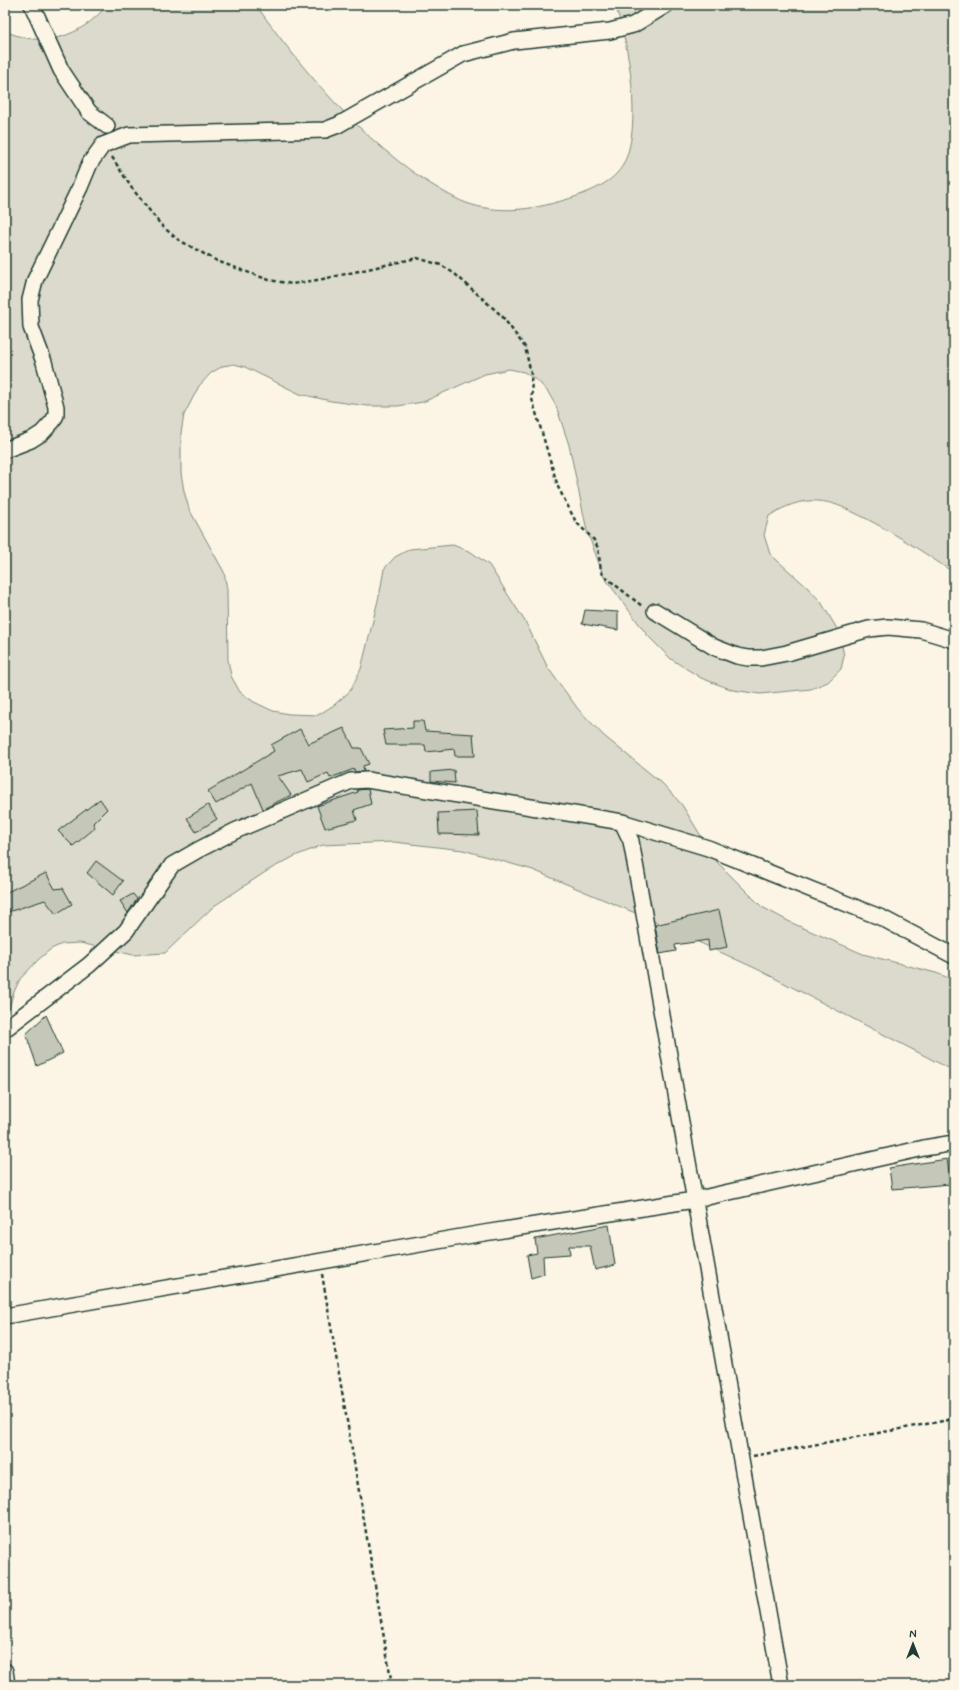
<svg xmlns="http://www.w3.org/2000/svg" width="959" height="1690" viewBox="0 0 959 1690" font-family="Mynerve,sans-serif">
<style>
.green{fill:#dcdacc;stroke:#7e8c80}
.building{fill:#c5c7b9;stroke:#1f3d34}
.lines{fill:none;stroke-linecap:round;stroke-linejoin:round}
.minor-casing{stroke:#1f3d34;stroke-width:18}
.path{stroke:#1f3d34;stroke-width:2.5;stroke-dasharray:4 3;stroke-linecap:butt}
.minor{stroke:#fcf5e5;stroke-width:15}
</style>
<rect width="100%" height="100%" fill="#fcf5e5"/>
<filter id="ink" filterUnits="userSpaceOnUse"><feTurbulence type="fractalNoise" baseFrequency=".025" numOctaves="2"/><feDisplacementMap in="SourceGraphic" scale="8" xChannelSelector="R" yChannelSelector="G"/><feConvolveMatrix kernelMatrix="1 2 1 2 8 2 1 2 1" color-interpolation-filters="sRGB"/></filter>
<g filter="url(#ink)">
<!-- green -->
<path class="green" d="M 107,5 L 256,5 C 307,77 376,157 455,198 C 484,213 519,212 550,204 C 573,198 610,188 623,165 C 643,128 629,43 615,5 L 954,5 L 954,573 C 922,551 890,530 855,513 C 842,507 833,502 818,501 C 801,499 783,507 769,516 L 764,535 L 770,554 L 808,588 L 821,602 L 836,627 L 841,641 L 844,656 L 841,669 L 828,682 L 811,689 L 760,694 L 733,690 L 701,678 L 671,659 L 648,636 L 604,577 L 587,531 L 569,445 L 556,406 L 548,392 L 539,382 L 524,372 L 509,369 L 485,374 L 423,402 L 398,406 L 368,406 L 331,401 L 300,394 L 245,367 L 234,364 L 223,366 L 211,373 L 199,386 L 184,415 L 181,433 L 181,473 L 184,491 L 189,509 L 224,572 L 227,589 L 228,660 L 231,676 L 240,692 L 254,702 L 273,711 L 289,714 L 318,715 L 334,705 L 350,691 L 361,669 L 380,592 L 384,569 L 395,557 L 410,549 L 453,545 L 471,552 L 489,565 L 526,623 L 548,668 L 578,709 L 604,736 L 663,784 L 682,805 L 717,862 L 762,907 L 792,923 L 863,954 L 936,973 L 954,980 L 954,1071 L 757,969 L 633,912 L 533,870 L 463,850 L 394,842 L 323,845 L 295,856 L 267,871 L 214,906 L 165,953 L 133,955 L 80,943 L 62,944 L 51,949 L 39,959 L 20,979 L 13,994 L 5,1023 L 5,320 L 7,310 L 5,257 L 5,31 C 44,49 81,37 107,5 Z"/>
<!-- building -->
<path class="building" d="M 585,610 L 618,612 L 618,630 L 582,624 Z
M 413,721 L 423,721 L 425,731 L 473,734 L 475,756 L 455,756 L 454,749 L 426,752 L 425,745 L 386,745 L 383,730 L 413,728 Z
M 344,728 L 354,748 L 361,748 L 369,764 L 363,766 L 364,771 L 355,772 L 354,769 L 330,778 L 328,773 L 308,782 L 302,769 L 278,776 L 291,795 L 263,809 L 252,783 L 216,804 L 208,791 L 274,751 L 271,745 L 300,729 L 308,744 Z
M 454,770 L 455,783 L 431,781 L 431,772 Z
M 368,789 L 371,804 L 354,810 L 357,820 L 325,828 L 317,806 L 358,792 L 357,790 Z
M 100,799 L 107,809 L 93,823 L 95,828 L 73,846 L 58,831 Z
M 208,805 L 217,819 L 196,832 L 187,818 Z
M 477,811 L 479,835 L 439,834 L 438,813 Z
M 96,861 L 123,881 L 113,895 L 87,873 Z
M 46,873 L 55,889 L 63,888 L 72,904 L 56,914 L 45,900 L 5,913 L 5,893 Z
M 133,894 L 137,899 L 128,913 L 120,901 Z
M 719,910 L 727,947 L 709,951 L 708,940 L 675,945 L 676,951 L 660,954 L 655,925 Z
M 46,1015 L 63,1053 L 37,1066 L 26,1034 Z
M 947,1159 L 951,1184 L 892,1189 L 889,1168 Z
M 609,1225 L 615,1265 L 595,1270 L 590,1246 L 569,1246 L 570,1254 L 543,1256 L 544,1274 L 531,1278 L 527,1255 L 537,1253 L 535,1239 Z"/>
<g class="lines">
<defs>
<path id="minor" d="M 32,5 L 61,70 L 89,112 L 107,126
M 5,450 L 31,440 L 42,433 L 53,421 L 56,415 L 56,407 L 44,362 L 31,327 L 30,300 L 35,280 L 80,187 L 90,163 L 103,145 L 129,135 L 325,130 L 338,125 L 463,54 L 514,41 L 610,31 L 633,25 L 666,5
M 655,611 L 714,647 L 737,656 L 748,658 L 761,658 L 787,653 L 869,629 L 888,627 L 921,630 L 954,640
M 622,822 L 708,848 L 882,918 L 954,956
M 5,1029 L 89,965 L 126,931 L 172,865 L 198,850 L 235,831 L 351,781 L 367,780 L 622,822 L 631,841 L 636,869 L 781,1685
M 5,1316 L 484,1233 L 694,1200 L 924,1148 L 954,1143
M 5,1671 L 7,1685"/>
</defs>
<!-- minor casing -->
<use href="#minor" class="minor-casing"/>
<!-- path -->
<path class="path" d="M 112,157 L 131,187 L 161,225 L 177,239 L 217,261 L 269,280 L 292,284 L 323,279 L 417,258 L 441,265 L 455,274 L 502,316 L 525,347 L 531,374 L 532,399 L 558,487 L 576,522 L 594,540 L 598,548 L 601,571 L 604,576 L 642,606
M 322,1274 L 392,1685
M 753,1456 L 954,1419"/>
<!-- minor -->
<use href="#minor" class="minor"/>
</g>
</g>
<!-- margin -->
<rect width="959" height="1690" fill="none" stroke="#fcf5e5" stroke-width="20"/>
<rect x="10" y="10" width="939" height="1670" fill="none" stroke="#1f3d34" stroke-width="1.5" filter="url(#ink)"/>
<!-- north arrow -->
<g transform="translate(913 1644)" stroke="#fcf5e5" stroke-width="3" paint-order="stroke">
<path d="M0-3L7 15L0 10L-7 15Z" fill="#1f3d34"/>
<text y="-6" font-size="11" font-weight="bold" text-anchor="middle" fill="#1f3d34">N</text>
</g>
</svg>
